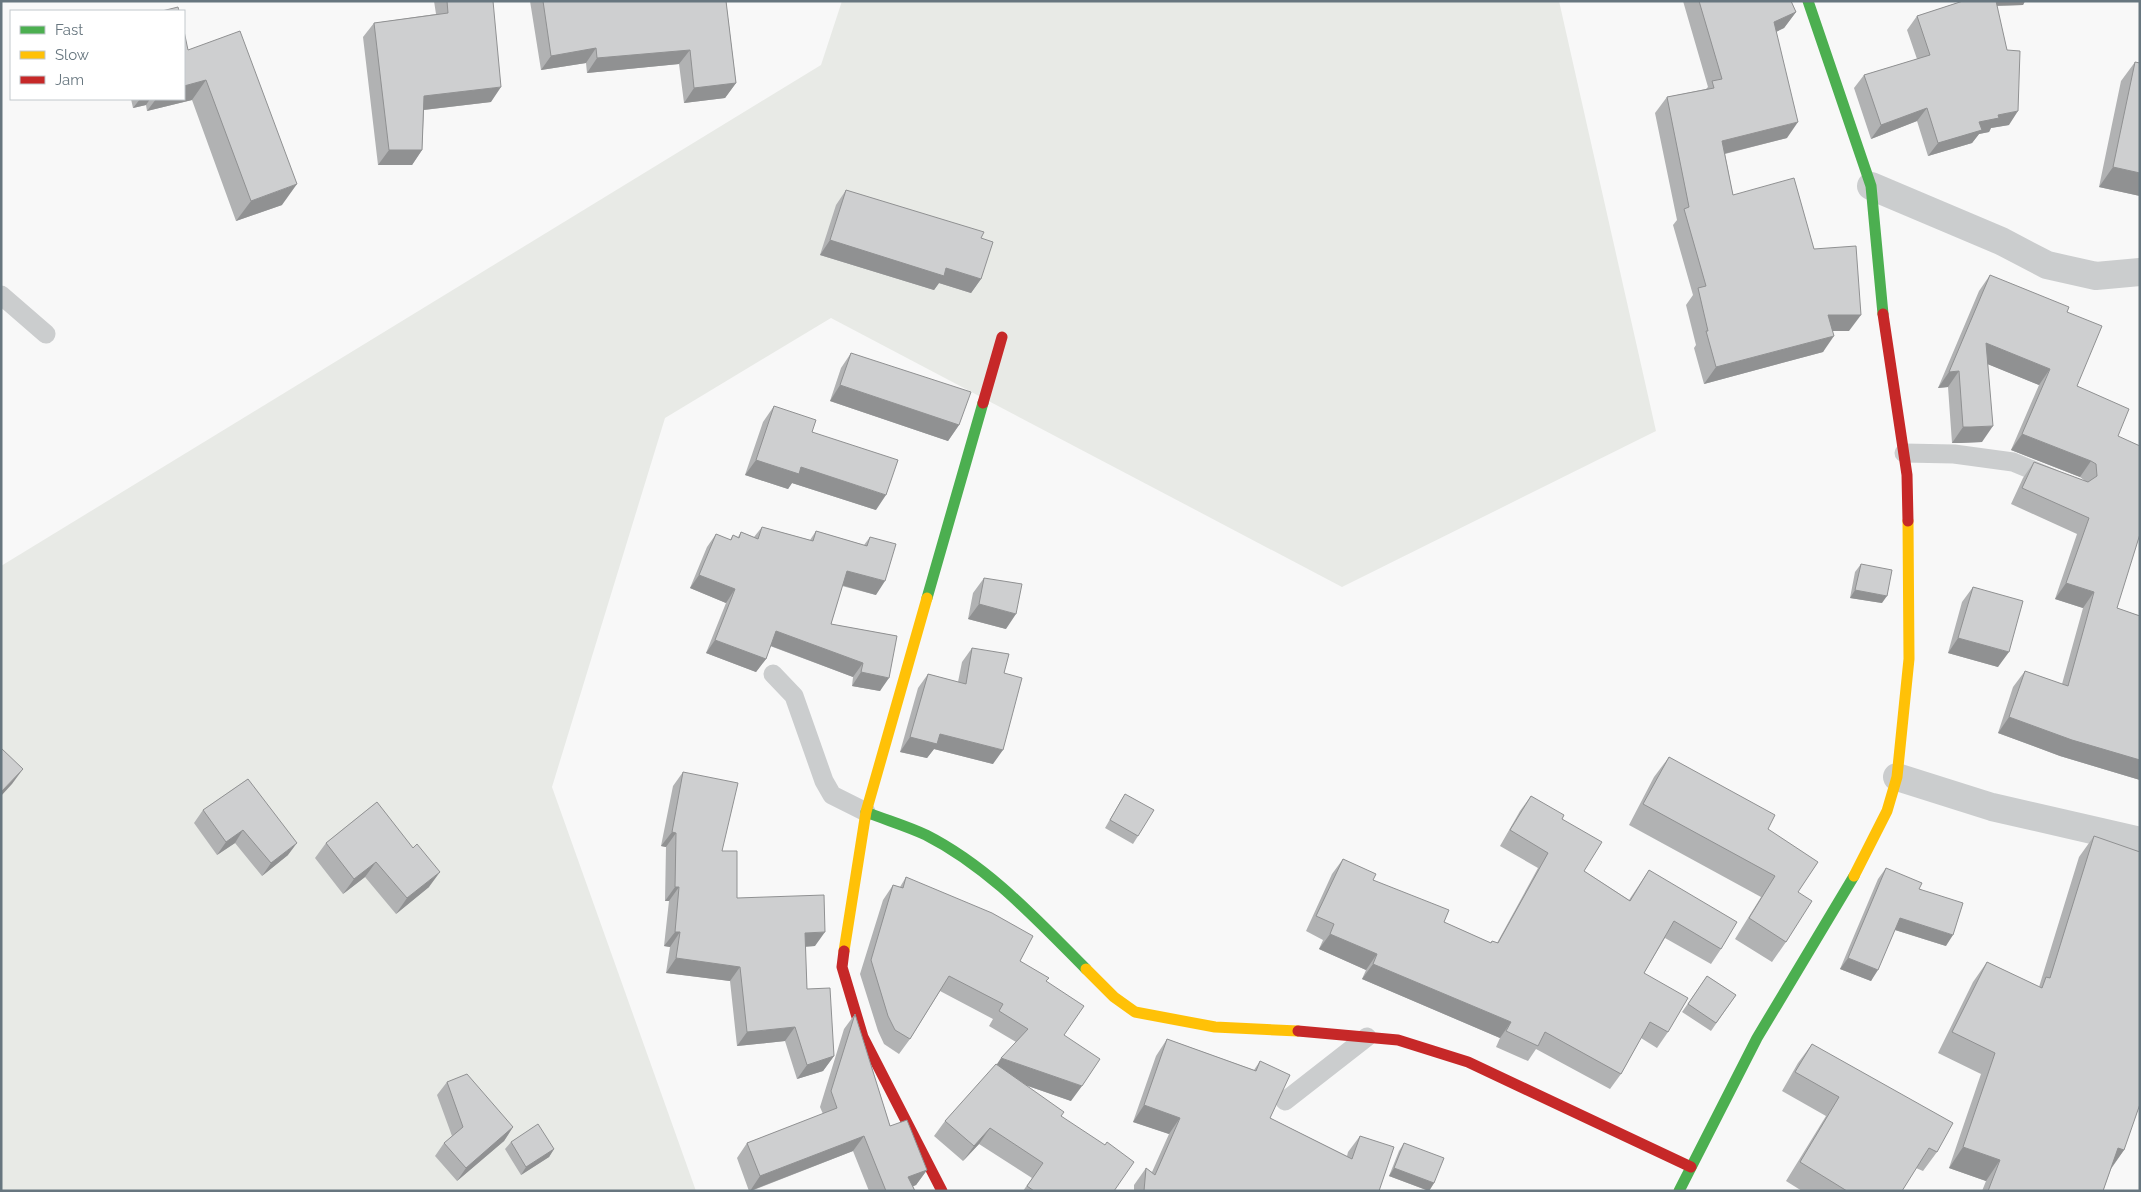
<svg xmlns="http://www.w3.org/2000/svg" width="2141" height="1192" viewBox="0 0 2141 1192" font-family="Raleway,sans-serif">
<style>
.green{fill:#e8eae6}
.lines{fill:none;stroke-linecap:round;stroke-linejoin:round}
.lane{stroke:#cbcdce;stroke-width:19}
.street{stroke:#cbcdce;stroke-width:28}
.fast{stroke:#4caf50;stroke-width:11}
.slow{stroke:#ffc107;stroke-width:11}
.jam{stroke:#c62828;stroke-width:11}
.wall{fill:#b1b2b3}
.shaded-wall{fill:#909192}
.building{fill:#cecfd0;stroke:#909192}
</style>
<rect width="100%" height="100%" fill="#f8f8f8"/>
<!-- green -->
<path class="green" d="M 842,1 L 1559,1 L 1656,431 L 1342,587 L 831,318 L 665,418 L 552,787 L 696,1191 L 1,1191 L 1,566 L 821,65 Z"/>
<g class="lines">
<!-- lane -->
<path class="lane" d="M 1,295 L 46,334
M 1904,453 L 1954,454 L 2013,462 L 2054,479
M 773,674 L 794,696 L 824,781 L 832,795 L 866,812
M 1285,1101 L 1367,1037"/>
<!-- street -->
<path class="street" d="M 1871,186 L 2001,241 L 2047,265 L 2096,276 L 2140,272
M 1897,777 L 1992,807 L 2140,841"/>
<!-- fast -->
<path class="fast" d="M 1808,1 L 1871,186 L 1883,314
M 927,598 L 983,403
M 866,812 C 886,820 907,826 926,835 C 989,867 1037,920 1086,969
M 1679,1191 L 1757,1038 L 1854,876"/>
<!-- slow -->
<path class="slow" d="M 1854,876 L 1887,811 L 1897,777 L 1909,659 L 1908,521
M 844,951 L 866,812 L 927,598
M 1086,969 L 1114,997 L 1135,1012 L 1215,1027 L 1298,1031"/>
<!-- jam -->
<path class="jam" d="M 1883,314 L 1907,475 L 1908,521
M 983,403 L 1002,337
M 844,951 L 842,967 L 863,1037 L 942,1191
M 1298,1031 L 1398,1040 L 1468,1062 L 1691,1167"/>
</g>
<!-- wall -->
<path class="wall" d="M 434,1 L 493,1 L 491,102 L 424,110 L 422,150 L 412,165 L 378,165 L 363,37 L 374,23 L 436,14 Z
M 530,1 L 726,1 L 736,83 L 725,98 L 684,103 L 679,64 L 587,73 L 586,63 L 541,70 Z
M 1683,1 L 1791,1 L 1796,12 L 1784,28 L 1776,32 L 1787,138 L 1725,154 L 1733,195 L 1814,249 L 1849,331 L 1833,331 L 1823,352 L 1704,384 L 1694,348 L 1696,345 L 1686,305 L 1693,295 L 1673,225 L 1677,220 L 1655,113 L 1667,97 L 1706,89 L 1708,87 Z
M 1963,1 L 2025,1 L 2023,5 L 1997,6 L 2009,125 L 1991,128 L 1989,132 L 1979,134 L 1972,143 L 1928,156 L 1917,121 L 1871,139 L 1854,88 L 1864,75 L 1917,59 L 1907,30 L 1917,16 Z
M 188,50 L 282,205 L 236,221 L 192,100 L 147,111 L 146,105 L 133,108 L 131,99 L 184,99 Z
M 2135,62 L 2140,196 L 2099,187 L 2121,81 Z
M 846,190 L 981,238 L 981,279 L 971,293 L 939,283 L 934,290 L 820,255 L 836,205 Z
M 1990,275 L 2067,312 L 2077,386 L 2118,436 L 2117,608 L 2140,616 L 2140,780 L 2060,756 L 1998,733 L 2013,687 L 2025,671 L 2062,684 L 2083,608 L 2055,599 L 2077,534 L 2011,504 L 2023,478 L 2034,462 L 2085,481 L 2080,477 L 2011,450 L 2039,385 L 1988,364 L 1982,442 L 1960,443 L 1952,443 L 1948,387 L 1938,388 L 1979,291 Z
M 851,353 L 959,425 L 948,441 L 830,401 L 841,368 Z
M 774,406 L 812,432 L 876,510 L 792,483 L 788,489 L 745,475 L 763,422 Z
M 762,527 L 810,540 L 816,531 L 864,545 L 870,537 L 876,595 L 842,586 L 831,624 L 897,636 L 880,691 L 852,686 L 853,677 L 770,646 L 766,659 L 756,672 L 706,653 L 726,603 L 690,588 L 707,547 L 716,534 L 730,540 L 733,535 L 738,537 L 741,532 L 754,537 Z
M 1861,564 L 1882,603 L 1850,598 L 1855,572 Z
M 984,578 L 1006,629 L 968,619 L 973,593 Z
M 1973,587 L 1998,667 L 1948,653 L 1962,602 Z
M 972,648 L 1004,673 L 993,764 L 934,749 L 927,758 L 900,752 L 918,688 L 928,674 L 958,682 L 962,662 Z
M 1669,757 L 1768,829 L 1798,892 L 1786,942 L 1772,962 L 1735,939 L 1761,897 L 1629,825 L 1654,777 Z
M 683,772 L 722,851 L 737,898 L 815,946 L 805,947 L 807,989 L 834,1056 L 823,1071 L 797,1079 L 785,1041 L 737,1046 L 730,981 L 666,973 L 670,947 L 664,946 L 669,901 L 665,901 L 666,847 L 661,846 L 673,786 Z
M 248,779 L 288,855 L 262,876 L 235,843 L 217,855 L 194,823 L 203,810 Z
M 1125,794 L 1138,836 L 1133,844 L 1105,828 L 1120,802 Z
M 1531,796 L 1562,819 L 1584,871 L 1629,900 L 1649,870 L 1721,949 L 1711,964 L 1665,938 L 1644,973 L 1668,1032 L 1657,1048 L 1641,1038 L 1621,1074 L 1610,1089 L 1536,1049 L 1528,1061 L 1496,1047 L 1500,1038 L 1362,979 L 1366,970 L 1319,949 L 1323,940 L 1306,931 L 1332,874 L 1343,859 L 1373,880 L 1444,922 L 1491,943 L 1492,941 L 1497,943 L 1538,868 L 1500,846 L 1520,811 Z
M 377,802 L 429,887 L 396,914 L 365,877 L 343,894 L 315,858 L 326,843 Z
M 2094,836 L 2124,1150 L 2111,1169 L 2103,1191 L 1982,1191 L 1986,1181 L 1949,1168 L 1981,1074 L 1938,1053 L 1973,982 L 1987,962 L 2039,987 L 2079,857 Z
M 1886,868 L 1919,889 L 1946,946 L 1895,930 L 1871,981 L 1840,969 L 1878,879 Z
M 906,877 L 1020,961 L 1046,981 L 1064,1035 L 1071,1101 L 1025,1085 L 1061,1116 L 1114,1191 L 1023,1191 L 1032,1178 L 979,1144 L 963,1161 L 934,1136 L 945,1121 L 997,1065 L 1016,1042 L 989,1026 L 993,1019 L 940,991 L 910,1039 L 899,1054 L 884,1044 L 878,1031 L 860,974 L 883,900 L 893,885 L 900,887 Z
M 1707,976 L 1736,995 L 1711,1031 L 1682,1012 Z
M 855,1014 L 890,1126 L 927,1170 L 916,1185 L 913,1186 L 915,1191 L 869,1191 L 853,1151 L 751,1191 L 749,1191 L 737,1158 L 747,1143 L 823,1114 L 820,1107 L 844,1029 Z
M 1167,1039 L 1254,1070 L 1260,1061 L 1270,1118 L 1347,1156 L 1348,1152 L 1360,1136 L 1379,1191 L 1134,1191 L 1134,1185 L 1146,1168 L 1152,1172 L 1169,1134 L 1133,1122 L 1156,1056 Z
M 1812,1044 L 1937,1152 L 1923,1171 L 1916,1168 L 1902,1191 L 1802,1191 L 1786,1181 L 1826,1116 L 1782,1091 L 1798,1063 Z
M 447,1082 L 513,1127 L 504,1141 L 457,1181 L 435,1156 L 444,1143 L 452,1136 L 437,1095 Z
M 511,1142 L 554,1149 L 549,1157 L 521,1175 L 505,1149 Z
M 1404,1143 L 1434,1183 L 1429,1191 L 1389,1176 L 1399,1151 Z"/>
<!-- shaded-wall -->
<path class="shaded-wall" d="M 1988,1 L 2025,1 L 2023,5 L 1985,6 Z
M 1796,12 L 1784,28 L 1763,38 L 1774,22 Z
M 596,48 L 586,63 L 541,70 L 551,56 Z
M 690,50 L 679,64 L 587,73 L 597,58 Z
M 206,80 L 192,100 L 147,111 L 156,99 L 184,99 L 184,86 Z
M 736,83 L 725,98 L 684,103 L 694,88 Z
M 501,87 L 491,102 L 414,111 L 424,96 Z
M 140,99 L 150,99 L 146,105 L 133,108 Z
M 1927,108 L 1917,121 L 1871,139 L 1881,125 Z
M 2018,111 L 2009,125 L 1991,128 L 1989,132 L 1979,134 L 1972,143 L 1928,156 L 1938,143 L 1979,122 L 1998,115 Z
M 1798,122 L 1787,138 L 1711,157 L 1722,141 Z
M 389,150 L 422,150 L 412,165 L 378,165 Z
M 2113,167 L 2140,173 L 2140,196 L 2099,187 Z
M 297,184 L 282,205 L 236,221 L 251,201 Z
M 830,240 L 946,268 L 981,279 L 971,293 L 939,283 L 934,290 L 820,255 Z
M 1828,315 L 1861,315 L 1849,331 L 1817,331 Z
M 1834,336 L 1823,352 L 1704,384 L 1716,367 Z
M 1986,343 L 2050,369 L 2039,385 L 1975,359 Z
M 1959,371 L 1948,387 L 1938,388 L 1949,372 Z
M 840,385 L 959,425 L 948,441 L 830,401 Z
M 1993,426 L 1982,442 L 1960,443 L 1952,443 L 1963,427 Z
M 2022,434 L 2091,461 L 2080,477 L 2011,450 Z
M 756,460 L 801,467 L 886,495 L 876,510 L 792,483 L 788,489 L 745,475 Z
M 847,571 L 885,581 L 876,595 L 838,584 Z
M 699,575 L 735,589 L 726,603 L 690,588 Z
M 2066,583 L 2094,592 L 2083,608 L 2055,599 Z
M 1855,590 L 1887,596 L 1882,603 L 1850,598 Z
M 979,604 L 1016,614 L 1006,629 L 968,619 Z
M 776,631 L 863,663 L 853,677 L 766,644 Z
M 1958,638 L 2009,652 L 1998,667 L 1948,653 Z
M 715,640 L 766,659 L 756,672 L 706,653 Z
M 861,672 L 889,678 L 880,691 L 852,686 Z
M 2009,717 L 2140,760 L 2140,780 L 2060,756 L 1998,733 Z
M 940,734 L 1003,750 L 993,764 L 934,749 L 927,758 L 900,752 L 910,737 Z
M 23,769 L 12,784 L 1,796 L 1,792 Z
M 243,830 L 235,843 L 217,855 L 226,842 Z
M 672,832 L 676,833 L 666,847 L 661,846 Z
M 297,843 L 288,855 L 262,876 L 271,863 Z
M 376,862 L 365,877 L 343,894 L 354,879 Z
M 440,872 L 429,887 L 396,914 L 407,898 Z
M 675,887 L 679,887 L 669,901 L 665,901 Z
M 1900,918 L 1953,935 L 1946,946 L 1892,929 Z
M 675,932 L 680,932 L 670,947 L 664,946 Z
M 825,932 L 815,946 L 795,947 L 805,933 Z
M 1330,934 L 1377,954 L 1366,970 L 1319,949 Z
M 676,958 L 740,967 L 730,981 L 666,973 Z
M 1848,958 L 1878,970 L 1871,981 L 1840,969 Z
M 1373,964 L 1511,1022 L 1500,1038 L 1362,979 Z
M 795,1027 L 785,1041 L 737,1046 L 747,1032 Z
M 834,1056 L 823,1071 L 797,1079 L 807,1065 Z
M 1001,1058 L 1082,1086 L 1071,1101 L 991,1073 Z
M 1144,1105 L 1180,1118 L 1169,1134 L 1133,1122 Z
M 513,1127 L 504,1141 L 457,1181 L 466,1168 Z
M 990,1128 L 979,1144 L 963,1161 L 974,1146 Z
M 864,1136 L 853,1151 L 750,1191 L 760,1176 Z
M 1963,1147 L 2000,1160 L 1986,1181 L 1949,1168 Z
M 2118,1148 L 2124,1150 L 2109,1171 Z
M 554,1149 L 549,1157 L 521,1175 L 526,1167 Z
M 1394,1168 L 1434,1183 L 1429,1191 L 1389,1176 Z
M 927,1170 L 916,1185 L 902,1191 L 908,1177 Z"/>
<!-- building -->
<path class="building" d="M 447,1 L 493,1 L 501,87 L 424,96 L 422,150 L 389,150 L 374,23 L 448,13 Z
M 543,1 L 726,1 L 736,83 L 694,88 L 690,50 L 597,58 L 596,48 L 551,56 Z
M 1699,1 L 1791,1 L 1796,12 L 1774,22 L 1798,122 L 1722,141 L 1733,195 L 1794,178 L 1814,249 L 1856,246 L 1861,315 L 1828,315 L 1834,336 L 1716,367 L 1706,331 L 1708,331 L 1698,288 L 1706,286 L 1684,209 L 1689,207 L 1667,97 L 1714,88 L 1712,81 L 1722,79 Z
M 1963,1 L 1996,1 L 2007,50 L 2020,51 L 2018,111 L 1998,115 L 1999,118 L 1979,122 L 1982,130 L 1938,143 L 1927,108 L 1881,125 L 1864,75 L 1930,55 L 1917,16 Z
M 178,7 L 179,11 L 162,11 Z
M 184,31 L 188,50 L 240,31 L 297,184 L 251,201 L 206,80 L 184,86 Z
M 2135,62 L 2140,63 L 2140,173 L 2113,167 Z
M 846,190 L 984,232 L 981,238 L 993,242 L 981,279 L 946,268 L 944,276 L 830,240 Z
M 1990,275 L 2069,307 L 2067,312 L 2102,326 L 2077,386 L 2129,409 L 2118,436 L 2140,446 L 2140,534 L 2117,608 L 2140,616 L 2140,760 L 2072,740 L 2009,717 L 2025,671 L 2068,686 L 2094,592 L 2066,583 L 2089,518 L 2022,488 L 2034,462 L 2088,482 L 2097,476 L 2096,464 L 2091,461 L 2022,434 L 2050,369 L 1986,343 L 1993,426 L 1971,427 L 1963,427 L 1959,371 L 1949,372 Z
M 851,353 L 971,392 L 959,425 L 840,385 Z
M 774,406 L 816,420 L 812,432 L 898,460 L 886,495 L 801,467 L 799,474 L 756,460 Z
M 762,527 L 813,541 L 816,531 L 867,546 L 870,537 L 896,544 L 885,581 L 847,571 L 831,624 L 897,636 L 889,678 L 861,672 L 863,663 L 776,631 L 766,659 L 715,640 L 735,589 L 699,575 L 716,534 L 731,540 L 733,535 L 739,538 L 741,532 L 758,539 Z
M 1861,564 L 1892,570 L 1887,596 L 1855,590 Z
M 984,578 L 1022,584 L 1016,614 L 979,604 Z
M 1973,587 L 2023,601 L 2009,652 L 1958,638 Z
M 972,648 L 1009,654 L 1004,673 L 1022,678 L 1003,750 L 940,734 L 937,744 L 910,737 L 928,674 L 966,684 Z
M 1,748 L 23,769 L 1,792 Z
M 1669,757 L 1775,815 L 1768,829 L 1818,862 L 1798,892 L 1812,901 L 1786,942 L 1749,918 L 1775,876 L 1643,804 Z
M 683,772 L 738,783 L 722,851 L 737,851 L 737,898 L 824,895 L 825,932 L 805,933 L 807,989 L 830,988 L 834,1056 L 807,1065 L 795,1027 L 747,1032 L 740,967 L 676,958 L 680,932 L 675,932 L 679,887 L 675,887 L 676,833 L 672,832 Z
M 248,779 L 297,843 L 271,863 L 243,830 L 226,842 L 203,810 Z
M 1125,794 L 1154,810 L 1138,836 L 1110,820 Z
M 1531,796 L 1564,815 L 1562,819 L 1602,842 L 1584,871 L 1630,901 L 1649,870 L 1737,922 L 1721,949 L 1674,921 L 1644,973 L 1688,998 L 1668,1032 L 1650,1022 L 1621,1074 L 1545,1032 L 1538,1046 L 1506,1031 L 1511,1022 L 1373,964 L 1377,954 L 1330,934 L 1334,924 L 1316,916 L 1343,859 L 1376,874 L 1373,880 L 1449,910 L 1444,922 L 1491,943 L 1492,941 L 1498,943 L 1548,853 L 1510,830 Z
M 377,802 L 413,848 L 417,844 L 440,872 L 407,898 L 376,862 L 354,879 L 326,843 Z
M 2094,836 L 2140,852 L 2140,1104 L 2124,1150 L 2118,1148 L 2103,1191 L 1988,1191 L 2000,1160 L 1963,1147 L 1995,1053 L 1952,1032 L 1987,962 L 2042,988 L 2046,977 L 2050,978 Z
M 1886,868 L 1922,883 L 1919,889 L 1963,903 L 1953,935 L 1900,918 L 1878,970 L 1848,958 Z
M 906,877 L 992,913 L 1033,936 L 1020,961 L 1049,978 L 1046,981 L 1084,1006 L 1064,1035 L 1100,1059 L 1082,1086 L 1001,1058 L 1028,1029 L 999,1011 L 1003,1004 L 949,976 L 910,1039 L 895,1030 L 888,1016 L 871,960 L 893,885 L 903,888 Z
M 1707,976 L 1736,995 L 1716,1023 L 1688,1004 Z
M 855,1014 L 890,1126 L 907,1120 L 927,1170 L 908,1177 L 915,1191 L 886,1191 L 864,1136 L 760,1176 L 747,1143 L 837,1108 L 831,1091 Z
M 1167,1039 L 1256,1071 L 1260,1061 L 1290,1075 L 1270,1118 L 1352,1159 L 1360,1136 L 1394,1147 L 1379,1191 L 1144,1191 L 1146,1168 L 1155,1175 L 1180,1118 L 1144,1105 Z
M 1812,1044 L 1953,1123 L 1937,1152 L 1929,1148 L 1902,1191 L 1847,1191 L 1800,1162 L 1839,1097 L 1795,1072 Z
M 996,1064 L 1064,1112 L 1061,1116 L 1105,1145 L 1107,1142 L 1134,1162 L 1114,1191 L 1034,1191 L 1027,1186 L 1043,1163 L 990,1128 L 974,1146 L 945,1121 Z
M 467,1074 L 513,1127 L 466,1168 L 444,1143 L 463,1127 L 447,1082 Z
M 538,1124 L 554,1149 L 526,1167 L 511,1142 Z
M 1404,1143 L 1444,1158 L 1434,1183 L 1394,1168 Z"/>
<!-- border -->
<rect width="2141" height="1192" fill="none" stroke="#67767f" stroke-width="5"/>
<!-- legend -->
<rect x="10" y="10" width="175" height="90" fill="#ffffff" stroke="#c2c8cc"/>
<rect x="20" y="26" width="25" height="8" fill="#4caf50" stroke="#c2c8cc"/>
<text x="55" y="35" font-size="15" fill="#67767f">Fast</text>
<rect x="20" y="51" width="25" height="8" fill="#ffc107" stroke="#c2c8cc"/>
<text x="55" y="60" font-size="15" fill="#67767f">Slow</text>
<rect x="20" y="76" width="25" height="8" fill="#c62828" stroke="#c2c8cc"/>
<text x="55" y="85" font-size="15" fill="#67767f">Jam</text>
</svg>
